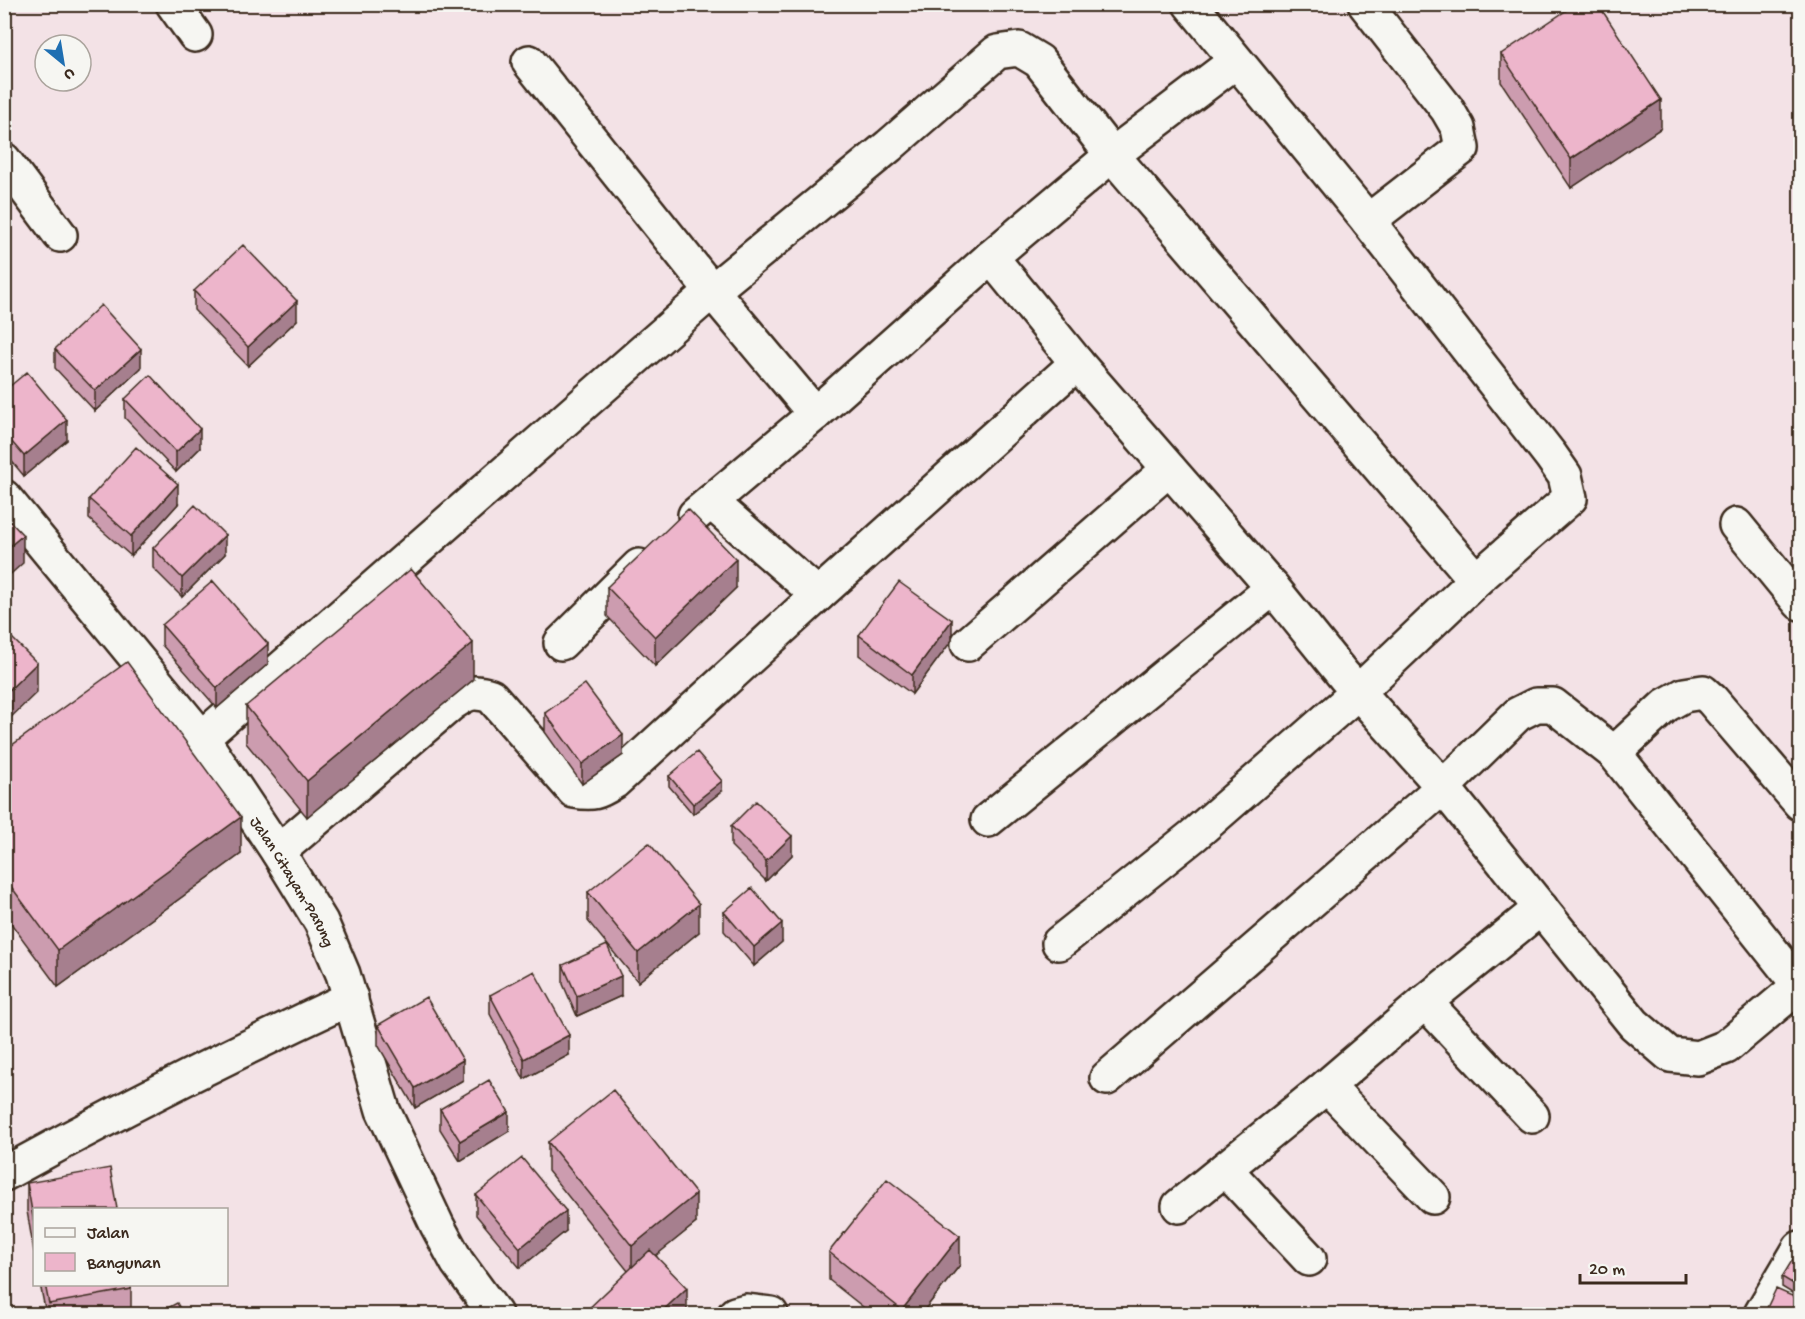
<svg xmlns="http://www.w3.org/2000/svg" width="1805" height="1319" viewBox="0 0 1805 1319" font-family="'Gochi Hand',sans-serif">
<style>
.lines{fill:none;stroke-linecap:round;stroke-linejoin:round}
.minor-casing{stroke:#3b2a1e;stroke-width:38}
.minor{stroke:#f6f6f2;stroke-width:33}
.wall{fill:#cc9caf;stroke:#3b2a1e;stroke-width:1.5}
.shaded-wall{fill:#a67f8e;stroke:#3b2a1e;stroke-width:1.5}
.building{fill:#edb5cb;stroke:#3b2a1e;stroke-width:1.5}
.labels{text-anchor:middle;stroke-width:4.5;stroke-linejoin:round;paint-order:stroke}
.street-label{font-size:16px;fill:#3b2a1e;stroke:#f6f6f2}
</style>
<rect width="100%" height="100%" fill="#f3e2e6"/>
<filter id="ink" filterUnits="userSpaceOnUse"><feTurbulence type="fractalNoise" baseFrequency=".0167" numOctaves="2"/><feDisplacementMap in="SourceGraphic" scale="12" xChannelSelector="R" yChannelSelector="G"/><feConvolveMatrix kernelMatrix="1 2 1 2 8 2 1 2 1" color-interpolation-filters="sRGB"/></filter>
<g filter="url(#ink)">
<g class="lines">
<defs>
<g id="minor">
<path d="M 173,4 L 195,35"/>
<path d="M 1190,4 L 1368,221"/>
<path d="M 529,62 L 712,291 L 889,146 L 997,52 L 1019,49 L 1039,61 L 1112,155 L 1476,580"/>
<path d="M 4,160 L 60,235"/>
<path d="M 991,257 L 1077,363 L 1273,588 L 1344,676 L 1443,787 L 1634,1024 L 1670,1055 L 1698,1058 L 1726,1047 L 1800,985"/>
<path id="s1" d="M 4,497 L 202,738 L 278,852 L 321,922 L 343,974 L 383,1110 L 437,1225 L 457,1262 L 495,1314"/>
<path d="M 711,502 L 818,595 L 1077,363"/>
<path d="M 695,515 L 815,414"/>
<path d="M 1736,525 L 1800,603"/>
<path d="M 561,643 L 639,566"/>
<path d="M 968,644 L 1169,469"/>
<path d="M 202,738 L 712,291 L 815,414 L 991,257 L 1112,155 L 1236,61"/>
<path d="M 1614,753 L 1666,705 L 1684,695 L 1703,692 L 1712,700 L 1800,803"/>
<path d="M 988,820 L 1273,588"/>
<path d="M 278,852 L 451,704 C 467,693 472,690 491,696 L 574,791 C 593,794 597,793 614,782 L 818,595"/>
<path d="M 1059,943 L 1194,835 L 1358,692 L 1476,580 L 1570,498 L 1565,476 L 1551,456 L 1368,221 L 1462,148 L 1458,128 L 1447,109 L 1365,4"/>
<path d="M 1425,1002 L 1532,1116"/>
<path d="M 1107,1078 L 1443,787 L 1518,714 L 1536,705 L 1553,705 L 1614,753 L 1799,985"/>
<path d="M 1327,1086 L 1433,1197"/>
<path d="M 1225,1169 L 1309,1259"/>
<path d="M 4,1174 C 118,1111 233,1053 351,998"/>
<path d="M 1179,1206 L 1327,1086 L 1425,1002 L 1541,908"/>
<path d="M 735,1314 L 746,1311 L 771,1314"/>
<path d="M 1761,1314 L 1800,1248"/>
</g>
</defs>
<!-- minor casing -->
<use href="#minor" class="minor-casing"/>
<!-- minor -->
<use href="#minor" class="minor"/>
</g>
<!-- wall -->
<path class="wall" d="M 1501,54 L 1661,128 L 1571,188 L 1501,82 Z
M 194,291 L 297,320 L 248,366 L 194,310 Z
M 55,349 L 141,368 L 95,411 L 55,368 Z
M 4,391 L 67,440 L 24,476 L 4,452 Z
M 125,399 L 200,448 L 176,472 L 125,418 Z
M 89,499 L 178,504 L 131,556 L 89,519 Z
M 153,548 L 225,554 L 182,597 L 153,568 Z
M 607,587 L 736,588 L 655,666 L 607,616 Z
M 162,625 L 268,664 L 217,708 L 162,645 Z
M 859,635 L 952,640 L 912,694 L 859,655 Z
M 473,680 L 307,817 L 246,743 L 246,706 Z
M 545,713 L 623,755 L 582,784 L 545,732 Z
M 4,751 L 241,854 L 58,987 L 4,914 Z
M 669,776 L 722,791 L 693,814 L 669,786 Z
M 731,826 L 792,855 L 766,881 L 731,846 Z
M 588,892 L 699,932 L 638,982 L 588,921 Z
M 724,912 L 782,942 L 754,966 L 724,931 Z
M 563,965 L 621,996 L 577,1016 L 563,984 Z
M 490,995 L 569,1055 L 524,1079 L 490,1014 Z
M 378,1025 L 463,1080 L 415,1108 L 378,1045 Z
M 440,1109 L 509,1131 L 460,1161 L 440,1129 Z
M 548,1142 L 696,1223 L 656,1255 L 687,1314 L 628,1271 L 548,1171 Z
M 27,1183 L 34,1209 L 34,1252 L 27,1211 Z
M 476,1195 L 566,1231 L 520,1268 L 476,1215 Z
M 1800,1246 L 1800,1298 L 1782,1287 L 1782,1277 L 1797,1262 L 1797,1254 Z
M 829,1252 L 960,1265 L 921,1314 L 872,1314 L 829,1280 Z
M 40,1284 L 131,1284 L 131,1314 L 46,1314 Z"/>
<!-- shaded-wall -->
<path class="shaded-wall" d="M 1661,100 L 1661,128 L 1571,188 L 1571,159 Z
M 297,301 L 297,320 L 248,366 L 248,347 Z
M 141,349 L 141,368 L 95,411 L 95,391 Z
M 67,420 L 67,440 L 24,476 L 24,456 Z
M 200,429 L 200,448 L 176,472 L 176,452 Z
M 178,484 L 178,504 L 131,556 L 131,536 Z
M 23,535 L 23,563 L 4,580 L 4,551 Z
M 225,535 L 225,554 L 182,597 L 182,578 Z
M 736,559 L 736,588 L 655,666 L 655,637 Z
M 952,620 L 952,640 L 912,694 L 912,675 Z
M 473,643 L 473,680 L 307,817 L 307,781 Z
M 268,644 L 268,664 L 217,708 L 217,688 Z
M 37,663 L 37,692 L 4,724 L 4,695 Z
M 623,735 L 623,755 L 582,784 L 582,764 Z
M 722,781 L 722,791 L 693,814 L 693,804 Z
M 241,817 L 241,854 L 58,987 L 58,950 Z
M 792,836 L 792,855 L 766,881 L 766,861 Z
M 699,904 L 699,932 L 638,982 L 638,953 Z
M 782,923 L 782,942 L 754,966 L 754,947 Z
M 621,976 L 621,996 L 577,1016 L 577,996 Z
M 569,1035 L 569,1055 L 524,1079 L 524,1059 Z
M 463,1060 L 463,1080 L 415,1108 L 415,1088 Z
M 509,1112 L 509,1131 L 460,1161 L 460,1141 Z
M 696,1194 L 696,1223 L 632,1275 L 632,1246 Z
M 566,1211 L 566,1231 L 520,1268 L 520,1248 Z
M 960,1236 L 960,1265 L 921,1314 L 902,1314 L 902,1310 Z
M 687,1288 L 687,1314 L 659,1314 Z
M 1799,1299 L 1799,1309 L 1796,1314 L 1791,1314 Z"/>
<!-- building -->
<path class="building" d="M 1576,4 L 1598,4 L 1661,100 L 1571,159 L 1501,54 Z
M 243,245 L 297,301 L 248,347 L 194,291 Z
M 101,305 L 141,349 L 95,391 L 55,349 Z
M 27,372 L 67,420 L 24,456 L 4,433 L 4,391 Z
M 150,375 L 200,429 L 176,452 L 125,399 Z
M 136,447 L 178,484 L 131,536 L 89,499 Z
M 195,505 L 225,535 L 182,578 L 153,548 Z
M 688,509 L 736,559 L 655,637 L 607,587 Z
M 4,515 L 23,535 L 4,551 Z
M 411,569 L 473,643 L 307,781 L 246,706 Z
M 213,581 L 268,644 L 217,688 L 162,625 Z
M 899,582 L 952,620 L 912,675 L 859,635 Z
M 4,630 L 37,663 L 4,695 Z
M 127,662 L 241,817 L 58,950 L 4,877 L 4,751 Z
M 585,684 L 623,735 L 582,764 L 545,713 Z
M 697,752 L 722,781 L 693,804 L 669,776 Z
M 756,801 L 792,836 L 766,861 L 731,826 Z
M 649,843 L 699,904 L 638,953 L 588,892 Z
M 752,888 L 782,923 L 754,947 L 724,912 Z
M 607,945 L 621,976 L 577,996 L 563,965 Z
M 534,971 L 569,1035 L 524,1059 L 490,995 Z
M 426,997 L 463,1060 L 415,1088 L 378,1025 Z
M 489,1080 L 509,1112 L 460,1141 L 440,1109 Z
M 613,1090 L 696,1194 L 632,1246 L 548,1142 Z
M 522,1158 L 566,1211 L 520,1248 L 476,1195 Z
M 110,1168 L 117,1209 L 34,1209 L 34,1223 L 27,1183 Z
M 887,1179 L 960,1236 L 902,1310 L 829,1252 Z
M 1800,1246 L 1800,1256 L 1797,1254 Z
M 650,1250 L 687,1288 L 659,1314 L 583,1314 Z
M 1793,1259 L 1800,1264 L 1800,1288 L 1782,1277 Z
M 45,1284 L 131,1284 L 131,1289 L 49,1304 Z
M 1776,1289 L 1799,1299 L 1791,1314 L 1764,1314 Z
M 177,1303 L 183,1314 L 157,1314 Z"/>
</g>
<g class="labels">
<!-- street labels -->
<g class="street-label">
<text dy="6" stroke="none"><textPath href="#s1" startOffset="482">Jalan Citayam-Parung</textPath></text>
</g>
</g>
<!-- margin -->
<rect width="1805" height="1319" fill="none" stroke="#f6f6f2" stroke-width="24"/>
<rect x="12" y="12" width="1781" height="1295" fill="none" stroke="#3b2a1e" stroke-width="2" filter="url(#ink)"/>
<!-- legend -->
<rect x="33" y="1208" width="195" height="78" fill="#f6f6f2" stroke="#aba49d" stroke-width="1.5"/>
<rect x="45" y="1228" width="30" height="9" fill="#f6f6f2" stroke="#aba49d" stroke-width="1.5"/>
<text x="87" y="1238" font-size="18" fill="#3b2a1e">Jalan</text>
<rect x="45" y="1253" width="30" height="18" fill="#edb5cb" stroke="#aba49d" stroke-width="1.5"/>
<text x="87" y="1268" font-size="18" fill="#3b2a1e">Bangunan</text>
<!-- north arrow -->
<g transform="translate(63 63) rotate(150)"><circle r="28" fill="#f6f6f2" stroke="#aba49d" stroke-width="1.5"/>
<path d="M0-4.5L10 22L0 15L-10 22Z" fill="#1f6fb2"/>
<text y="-9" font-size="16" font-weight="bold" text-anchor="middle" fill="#3b2a1e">U</text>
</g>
<!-- scale -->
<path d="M1580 1274v9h106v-9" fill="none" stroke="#3b2a1e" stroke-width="3"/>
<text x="1589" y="1274" font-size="18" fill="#3b2a1e" stroke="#f6f6f2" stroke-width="4.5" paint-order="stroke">20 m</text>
</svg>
